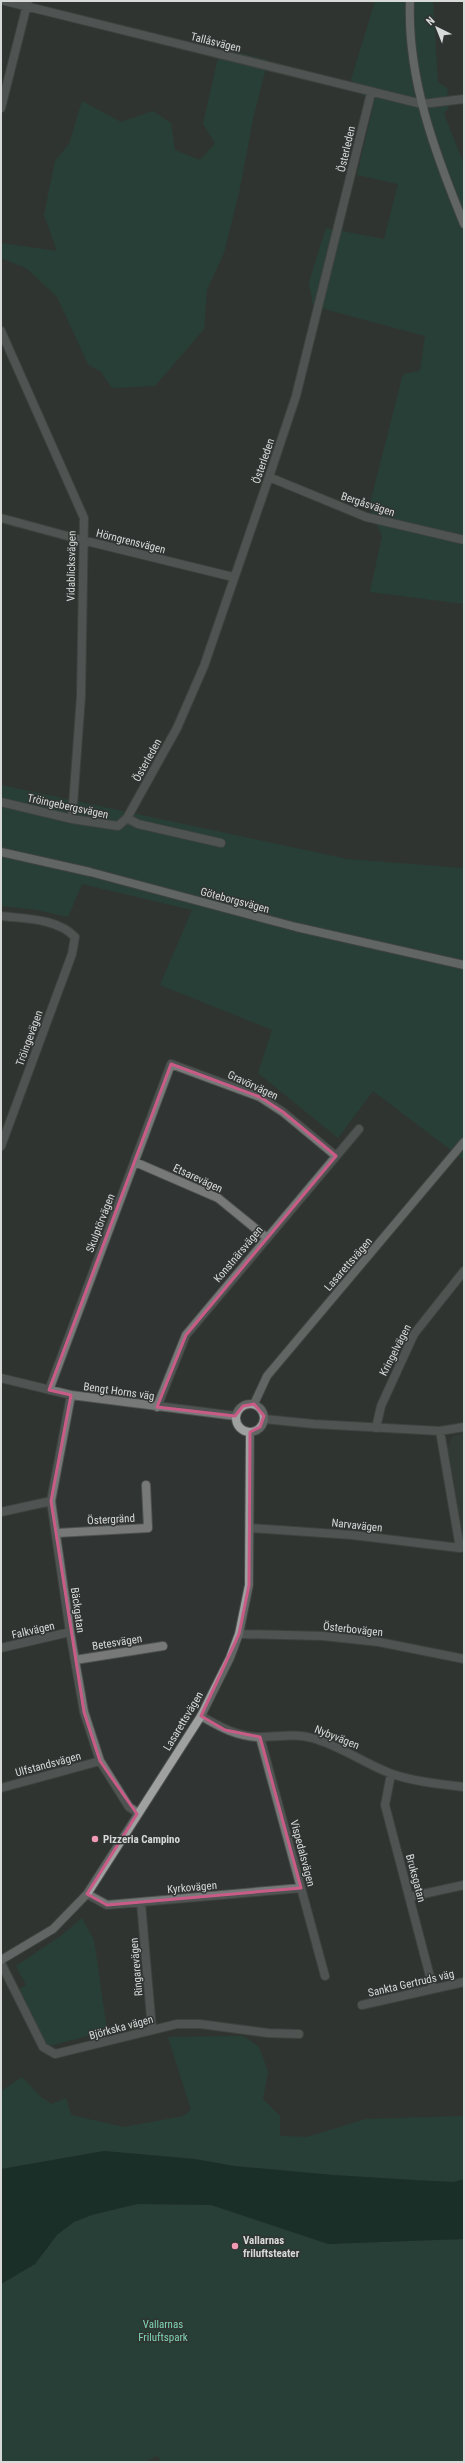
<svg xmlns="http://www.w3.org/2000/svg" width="465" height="2463" viewBox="0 0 465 2463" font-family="'Roboto Condensed',sans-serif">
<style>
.built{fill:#36403c}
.green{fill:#1e4c3d}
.water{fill:#00291d}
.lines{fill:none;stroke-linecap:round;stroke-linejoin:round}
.street-casing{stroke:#4e5250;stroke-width:10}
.secondary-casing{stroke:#4e5250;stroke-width:10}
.street{stroke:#777978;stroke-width:8}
.secondary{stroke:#9ea19f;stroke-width:8}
.marked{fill:none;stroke:#c95c87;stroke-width:3;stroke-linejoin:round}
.poi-dot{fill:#f19ab3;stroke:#303432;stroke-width:1.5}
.labels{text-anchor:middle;stroke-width:3;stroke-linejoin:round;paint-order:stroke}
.street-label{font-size:11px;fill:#d7dad9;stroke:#303432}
.poi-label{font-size:11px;font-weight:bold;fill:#d7dad9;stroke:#303432;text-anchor:start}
.park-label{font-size:11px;fill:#7ed4b5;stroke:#303432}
</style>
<rect width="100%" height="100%" fill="#303432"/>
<!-- built -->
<path class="built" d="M 464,1433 L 464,1553 L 447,1448 L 453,1436 Z"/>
<!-- green -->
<path class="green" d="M 375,1 L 433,1 L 438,82 L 447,88 L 449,107 L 444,114 L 464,164 L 464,604 L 370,592 L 382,536 L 369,507 L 403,374 L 420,371 L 425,336 L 313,306 L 309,282 L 326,228 L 384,239 L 398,184 L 357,175 L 373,107 L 351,80 Z
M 223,49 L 268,60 L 253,119 L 240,188 L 224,253 L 207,290 L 204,329 L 155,386 L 112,388 L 101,372 L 88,364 L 57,297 L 26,268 L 1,258 L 1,243 L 57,251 L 44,215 L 55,161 L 69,144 L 82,101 L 121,122 L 153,111 L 171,123 L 175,150 L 200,160 L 215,143 L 203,124 L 217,62 Z
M 1,785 L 347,859 L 462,868 L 464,860 L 464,1160 L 373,1091 L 338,1138 L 258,1073 L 272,1030 L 160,985 L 192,910 L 82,884 L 68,917 L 37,910 L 1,906 Z
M 82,1918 L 94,1940 L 107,2031 L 49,2046 L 42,2039 L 18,1990 L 26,1985 L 16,1966 L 62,1935 Z
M 243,2036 L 259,2047 L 268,2072 L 263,2099 L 280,2116 L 280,2136 L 307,2137 L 366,2119 L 464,2116 L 464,2179 L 454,2182 L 415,2180 L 333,2175 L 234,2166 L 195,2159 L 104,2151 L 1,2169 L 1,2091 L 22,2077 L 41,2097 L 52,2104 L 66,2098 L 71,2115 L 124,2127 L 184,2116 L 191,2110 L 168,2037 Z
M 137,2204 L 211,2205 L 328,2244 L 464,2239 L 464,2462 L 161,2462 L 158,2456 L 144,2462 L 1,2462 L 1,2284 L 35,2264 L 57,2235 L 74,2222 L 92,2215 Z"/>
<!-- water -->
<path class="water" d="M 104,2151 L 195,2159 L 234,2166 L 333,2175 L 415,2180 L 454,2182 L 464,2179 L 464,2239 L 328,2244 L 211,2205 L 137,2204 L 92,2215 L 74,2222 L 57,2235 L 35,2264 L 1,2284 L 1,2169 Z"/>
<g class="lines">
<defs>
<path id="street" d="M 5,1 L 422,104 L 464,99
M 1,108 L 28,1
M 1,331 L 84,518 L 81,696 L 72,819
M 269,477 L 366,517 L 464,540
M 1,518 L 82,540 L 233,577
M 1,802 L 72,819 L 118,826 L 127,818 L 177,728 L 204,666 L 269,477 L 296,396 L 371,93
M 127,818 L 138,824 L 221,843
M 1,916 C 25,919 57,918 75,937 L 72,954 L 1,1146
M 135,1162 L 218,1198 L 267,1238
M 1,1378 L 71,1395 L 236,1416
M 49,1390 L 171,1064 L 260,1097 L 283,1112 L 336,1156
M 71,1395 L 51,1501 L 70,1632 L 84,1712 L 100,1761 L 129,1807 L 138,1813
M 157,1407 L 186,1335 L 359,1129
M 264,1419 L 314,1424 L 440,1431 L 464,1427
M 376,1428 L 381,1406 L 414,1334 L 464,1271
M 1,1512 L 51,1501
M 250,1528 L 352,1535 L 460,1548 L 440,1431
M 57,1533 L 148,1528 L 146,1485
M 239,1634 L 323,1636 L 379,1642 L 464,1659
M 1,1648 L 70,1632
M 75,1660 L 163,1646
M 201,1716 C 220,1727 238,1737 260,1737 C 278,1737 295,1733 312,1738 C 341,1746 365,1764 392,1774 C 416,1782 440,1784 464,1787
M 260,1737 L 325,1976
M 391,1774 L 385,1805 L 433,1988
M 1,1788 L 100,1761
M 87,1894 L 107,1905 L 301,1888
M 409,1897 L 464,1885
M 141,1903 L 152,2029
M 1,1963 L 43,2047 L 55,2054 L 177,2024 L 200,2024 L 268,2033 L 299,2034
M 362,2005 L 464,1982"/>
<path id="secondary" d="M 410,1 C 407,78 435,153 464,224
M 1,852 L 90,872 L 296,927 L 464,965
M 254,1404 L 267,1376 L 464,1142
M236 1418a14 14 0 1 1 28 0a14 14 0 1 1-28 0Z
M 1,1960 L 53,1929 L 87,1894 L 201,1716 L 230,1658 L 239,1634 L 249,1585 L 250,1432"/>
</defs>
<!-- street casing -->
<use href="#street" class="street-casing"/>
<!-- secondary casing -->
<use href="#secondary" class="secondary-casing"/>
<!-- street -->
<use href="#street" class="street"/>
<!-- secondary -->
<use href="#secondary" class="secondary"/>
</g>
<!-- marked area -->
<path d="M0 0H465V2463H0ZM 171,1064 L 260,1097 L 283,1112 L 336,1156 L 186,1335 L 157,1407 L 235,1416 L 243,1406 L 254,1404 L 264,1416 L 260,1427 L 250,1432 L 249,1585 L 239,1634 L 201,1716 L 225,1730 L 260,1737 L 301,1888 L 107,1905 L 87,1894 L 137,1814 L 100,1761 L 84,1712 L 51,1501 L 71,1395 L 49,1390 Z" fill="#303432" fill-opacity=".55" fill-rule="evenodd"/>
<path class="marked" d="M 171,1064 L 260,1097 L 283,1112 L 336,1156 L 186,1335 L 157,1407 L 235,1416 L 243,1406 L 254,1404 L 264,1416 L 260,1427 L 250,1432 L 249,1585 L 239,1634 L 201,1716 L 225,1730 L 260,1737 L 301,1888 L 107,1905 L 87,1894 L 137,1814 L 100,1761 L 84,1712 L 51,1501 L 71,1395 L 49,1390 Z"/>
<!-- markers -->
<g class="poi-dot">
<circle cx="95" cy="1839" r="4"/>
<circle cx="235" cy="2246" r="4"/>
</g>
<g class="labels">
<!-- street labels -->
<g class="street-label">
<text transform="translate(216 42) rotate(14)" y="4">Tallåsvägen</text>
<text transform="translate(346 149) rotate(-77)" y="4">Österleden</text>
<text transform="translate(263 461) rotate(-71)" y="4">Österleden</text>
<text transform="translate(368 504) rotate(18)" y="4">Bergåsvägen</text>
<text transform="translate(131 541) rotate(14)" y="4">Hörngrensvägen</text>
<text transform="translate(71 566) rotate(-89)" y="4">Vidablicksvägen</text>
<text transform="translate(147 760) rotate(-61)" y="4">Österleden</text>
<text transform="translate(68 806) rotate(12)" y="4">Tröingebergsvägen</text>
<text transform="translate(235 900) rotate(15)" y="4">Göteborgsvägen</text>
<text transform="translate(29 1038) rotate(-70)" y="4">Tröingevägen</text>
<text transform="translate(253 1085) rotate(25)" y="4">Gravörvägen</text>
<text transform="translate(198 1178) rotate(25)" y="4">Etsarevägen</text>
<text transform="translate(100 1223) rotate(-69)" y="4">Skulptörvägen</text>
<text transform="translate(238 1254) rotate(-50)" y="4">Konstnärsvägen</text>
<text transform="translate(348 1264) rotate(-49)" y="4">Lasarettsvägen</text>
<text transform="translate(395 1350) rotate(-63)" y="4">Kringelvägen</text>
<text transform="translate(119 1391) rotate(8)" y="4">Bengt Horns väg</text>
<text transform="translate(111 1519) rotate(-3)" y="4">Östergränd</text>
<text transform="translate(357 1525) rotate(6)" y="4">Narvavägen</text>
<text transform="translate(78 1610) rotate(82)" y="4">Bäckgatan</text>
<text transform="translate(353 1629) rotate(6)" y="4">Österbovägen</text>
<text transform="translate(33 1630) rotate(-13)" y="4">Falkvägen</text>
<text transform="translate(117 1642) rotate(-9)" y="4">Betesvägen</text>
<text transform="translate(183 1721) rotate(-59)" y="4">Lasarettsvägen</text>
<text transform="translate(337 1737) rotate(22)" y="4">Nybyvägen</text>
<text transform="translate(48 1764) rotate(-15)" y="4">Ulfstandsvägen</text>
<text transform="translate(303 1853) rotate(75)" y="4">Vispedalsvägen</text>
<text transform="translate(416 1878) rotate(75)" y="4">Bruksgatan</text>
<text transform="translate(192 1887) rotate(-5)" y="4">Kyrkovägen</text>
<text transform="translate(136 1967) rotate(-95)" y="4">Ringarevägen</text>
<text transform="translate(411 1983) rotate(-13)" y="4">Sankta Gertruds väg</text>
<text transform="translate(121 2027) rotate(-15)" y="4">Björkska vägen</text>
</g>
<!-- poi labels -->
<g class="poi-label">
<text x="103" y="1843">Pizzeria Campino</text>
<text x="243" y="2244">Vallarnas<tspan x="243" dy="13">friluftsteater</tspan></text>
</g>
<!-- park labels -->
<g class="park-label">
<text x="163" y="2328">Vallarnas<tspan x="163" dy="13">Friluftspark</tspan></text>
</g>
</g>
<!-- border -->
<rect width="465" height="2463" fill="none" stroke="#d7dad9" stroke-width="4"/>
<!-- north arrow -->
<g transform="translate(437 28) rotate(317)" stroke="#303432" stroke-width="3" paint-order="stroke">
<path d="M0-3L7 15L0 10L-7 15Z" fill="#d7dad9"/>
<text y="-6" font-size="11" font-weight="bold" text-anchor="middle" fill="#d7dad9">N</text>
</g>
</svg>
